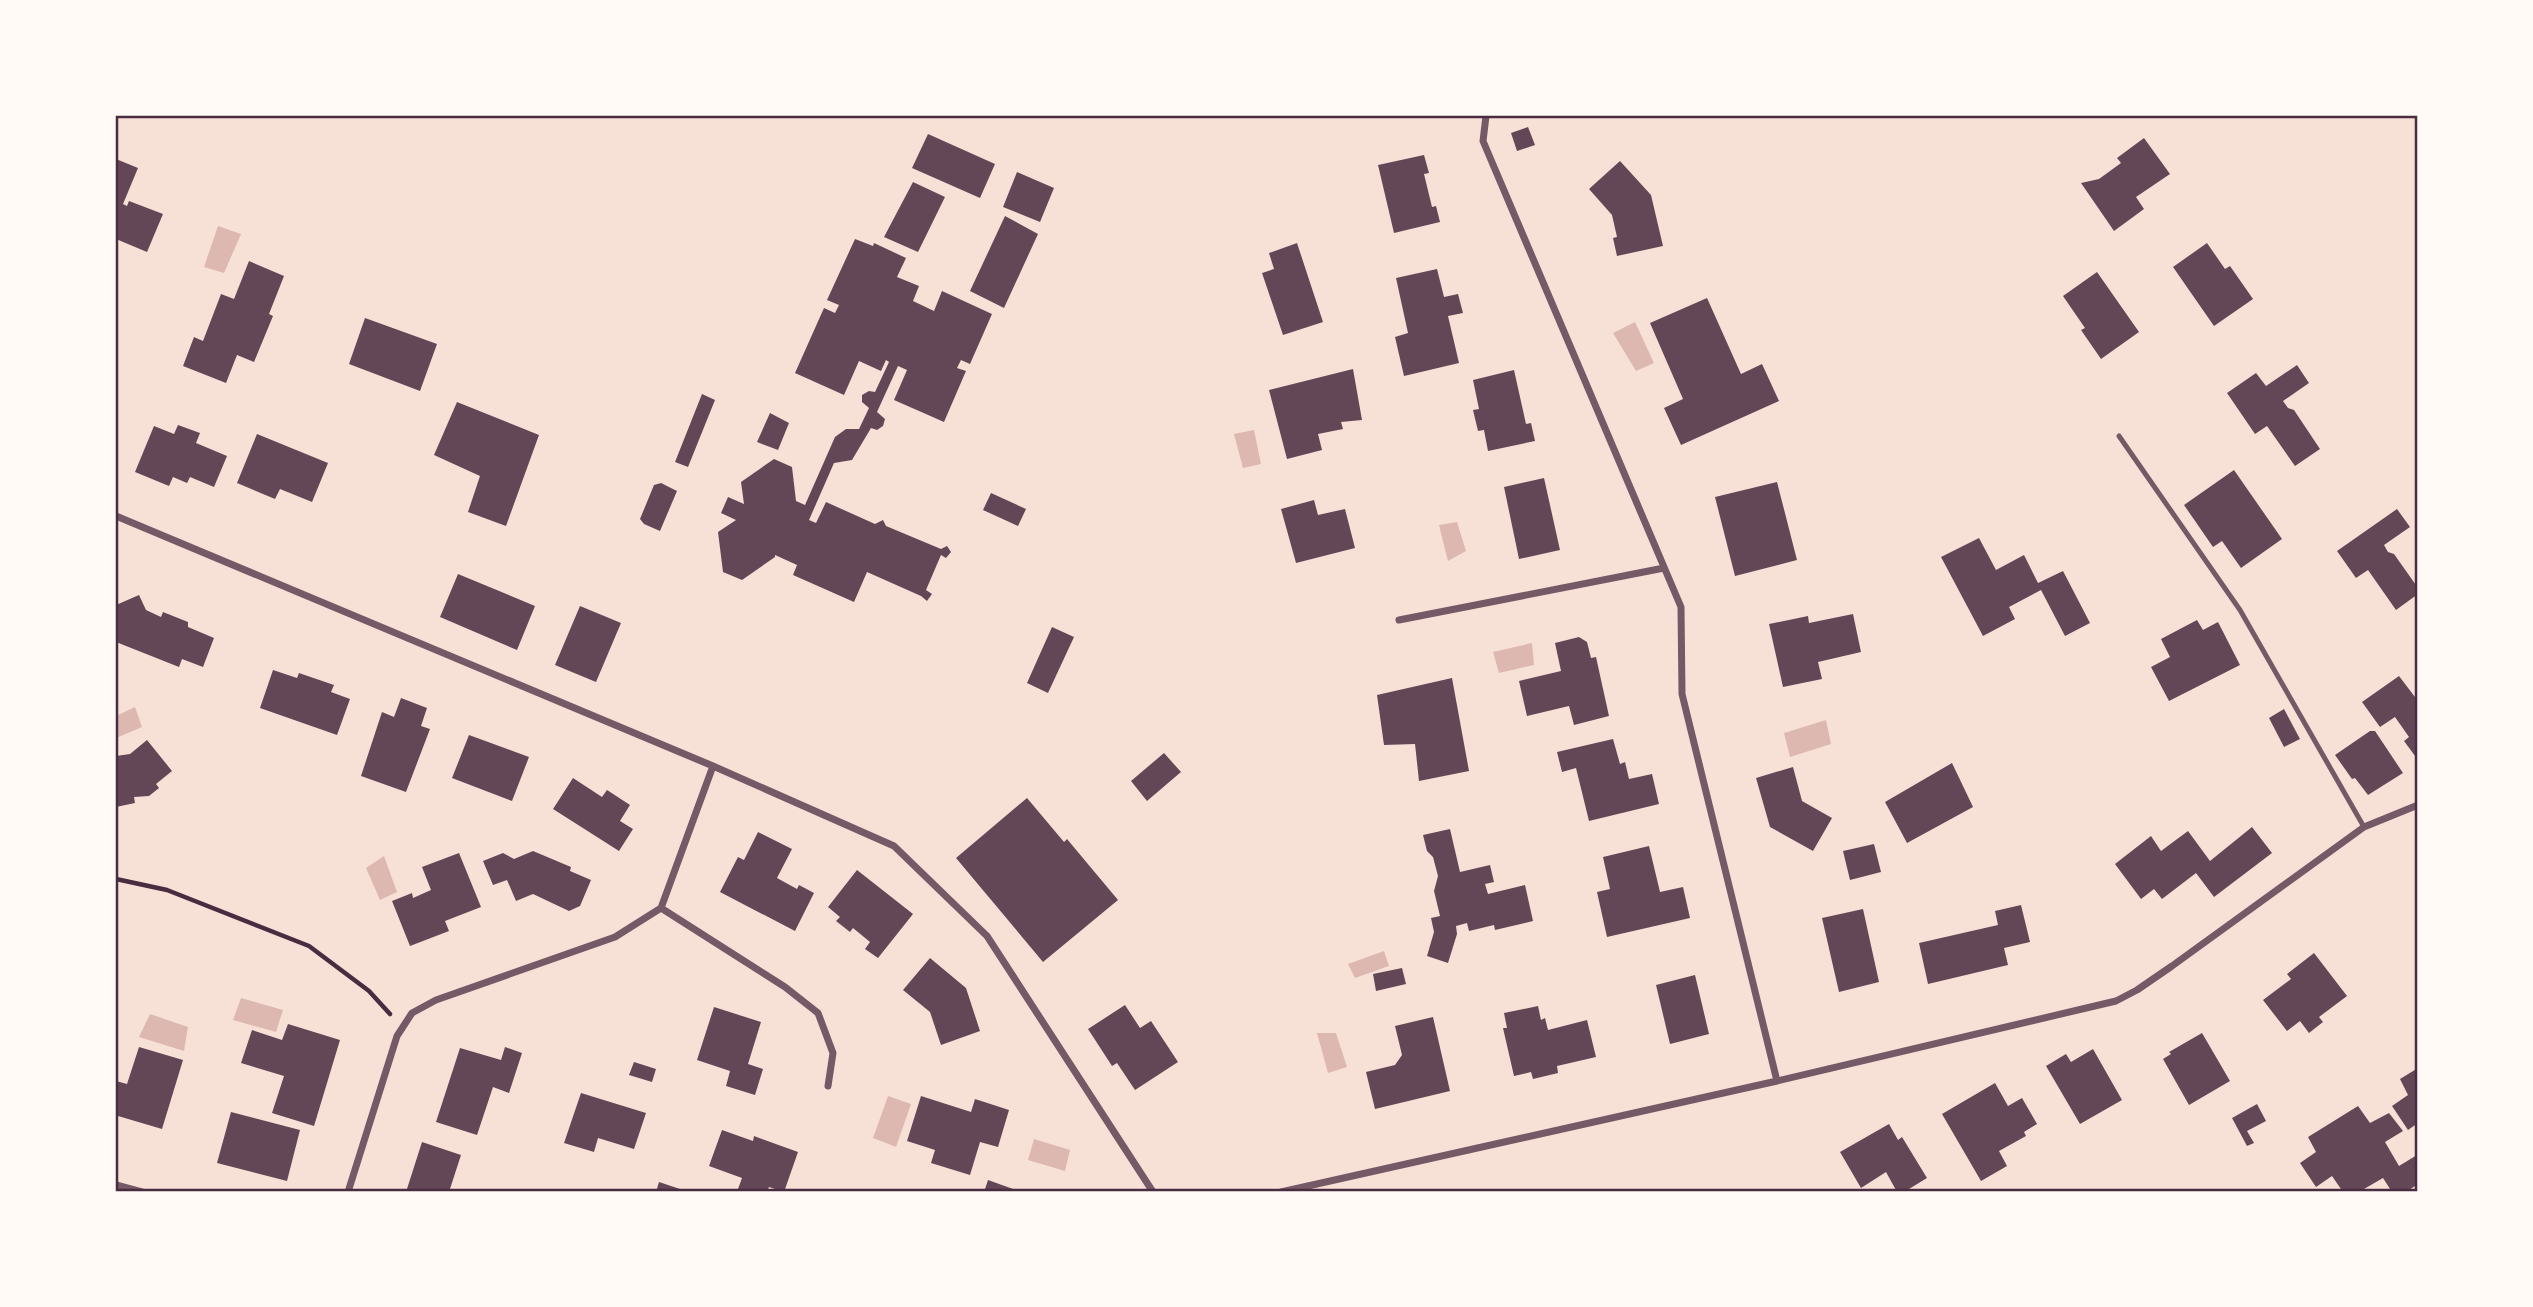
<svg xmlns="http://www.w3.org/2000/svg" width="2533" height="1307" viewBox="0 0 2533 1307" font-family="'Space Grotesk',sans-serif">
<style>
.water{fill:#dcb8b0}
.building{fill:#644757}
.lines{fill:none;stroke-linecap:round;stroke-linejoin:round}
.path{stroke:#4a2c40;stroke-width:4.5}
.service{stroke:#755966;stroke-width:5}
.minor{stroke:#755966;stroke-width:7}
.neatline{fill:none;stroke:#4a2c40;stroke-width:2.5}
</style>
<rect width="100%" height="100%" fill="#f7e1d7"/>
<!-- water -->
<path class="water" d="M 218,226 L 241,234 L 224,273 L 204,267 Z
M 1635,322 L 1654,363 L 1636,371 L 1613,333 Z
M 1254,430 L 1261,464 L 1243,468 L 1234,434 Z
M 1457,522 L 1466,551 L 1448,561 L 1439,525 Z
M 1532,643 L 1534,665 L 1499,673 L 1493,652 Z
M 135,707 L 142,727 L 116,738 L 116,716 Z
M 1826,720 L 1831,744 L 1790,757 L 1784,733 Z
M 384,856 L 397,892 L 380,900 L 366,868 Z
M 1384,951 L 1389,966 L 1355,978 L 1348,964 Z
M 241,998 L 283,1010 L 276,1032 L 233,1020 Z
M 150,1014 L 188,1027 L 184,1051 L 139,1037 Z
M 1317,1033 L 1336,1033 L 1347,1067 L 1328,1073 Z
M 888,1096 L 911,1104 L 896,1147 L 873,1138 Z
M 1034,1139 L 1070,1150 L 1065,1171 L 1028,1160 Z"/>
<!-- building -->
<path class="building" d="M 1528,127 L 1535,145 L 1517,151 L 1511,133 Z
M 928,134 L 995,164 L 980,198 L 912,168 Z
M 2144,138 L 2170,174 L 2136,197 L 2144,209 L 2114,231 L 2081,183 L 2099,179 L 2121,163 L 2117,158 Z
M 1424,155 L 1429,173 L 1424,174 L 1432,207 L 1436,206 L 1440,222 L 1394,233 L 1378,165 Z
M 116,159 L 138,168 L 123,204 L 127,206 L 129,201 L 163,214 L 147,252 L 116,239 Z
M 1620,161 L 1651,195 L 1663,246 L 1617,256 L 1613,238 L 1617,237 L 1612,215 L 1589,189 Z
M 1017,172 L 1054,188 L 1040,222 L 1003,207 Z
M 913,182 L 945,197 L 918,252 L 884,237 Z
M 1005,216 L 1038,234 L 1004,308 L 970,291 Z
M 855,239 L 873,246 L 874,243 L 906,258 L 897,277 L 919,286 L 913,301 L 934,311 L 942,291 L 992,314 L 970,364 L 961,360 L 957,368 L 966,371 L 944,422 L 894,400 L 907,370 L 898,366 L 877,412 L 885,419 L 883,426 L 877,430 L 871,428 L 852,460 L 834,463 L 809,520 L 816,523 L 826,502 L 875,524 L 883,520 L 886,526 L 941,549 L 947,546 L 951,552 L 946,558 L 941,555 L 926,590 L 932,594 L 927,601 L 921,596 L 867,572 L 854,602 L 793,575 L 797,565 L 775,555 L 775,557 L 742,580 L 723,572 L 718,532 L 736,520 L 721,513 L 728,497 L 744,504 L 741,482 L 774,459 L 792,467 L 796,501 L 805,505 L 835,437 L 846,429 L 859,429 L 869,408 L 862,402 L 862,395 L 869,391 L 875,392 L 889,362 L 886,360 L 881,371 L 859,361 L 844,395 L 795,373 L 824,308 L 835,313 L 839,305 L 827,300 Z
M 1297,243 L 1323,322 L 1283,335 L 1262,273 L 1274,269 L 1269,253 Z
M 2207,243 L 2225,269 L 2230,266 L 2253,299 L 2214,326 L 2173,267 Z
M 249,261 L 284,276 L 269,314 L 273,316 L 254,362 L 237,355 L 226,383 L 183,366 L 194,337 L 203,341 L 221,294 L 234,299 Z
M 1437,269 L 1444,297 L 1458,294 L 1463,313 L 1448,316 L 1459,363 L 1404,376 L 1395,337 L 1408,333 L 1396,278 Z
M 2097,272 L 2139,332 L 2101,359 L 2081,330 L 2085,328 L 2063,296 Z
M 1707,298 L 1741,374 L 1762,364 L 1779,401 L 1681,445 L 1664,408 L 1683,399 L 1650,323 Z
M 365,318 L 437,344 L 420,391 L 349,364 Z
M 2297,365 L 2309,383 L 2283,401 L 2288,408 L 2294,410 L 2320,449 L 2295,466 L 2267,426 L 2255,434 L 2227,393 L 2256,373 L 2266,386 Z
M 1353,369 L 1362,420 L 1341,422 L 1343,429 L 1318,434 L 1322,450 L 1287,459 L 1269,390 Z
M 1514,370 L 1526,424 L 1531,423 L 1535,441 L 1488,451 L 1484,430 L 1478,431 L 1473,410 L 1479,409 L 1473,380 Z
M 702,394 L 715,400 L 688,467 L 675,462 Z
M 457,402 L 539,435 L 506,526 L 468,512 L 480,476 L 434,455 Z
M 770,413 L 789,423 L 778,450 L 757,442 Z
M 178,425 L 200,433 L 196,443 L 227,456 L 214,487 L 190,477 L 187,483 L 173,477 L 169,486 L 135,472 L 154,426 L 174,434 Z
M 257,434 L 328,463 L 312,502 L 280,489 L 275,499 L 237,483 Z
M 2234,470 L 2282,539 L 2241,568 L 2222,541 L 2213,547 L 2184,505 Z
M 1544,478 L 1560,550 L 1519,559 L 1504,487 Z
M 1777,482 L 1797,560 L 1735,576 L 1715,497 Z
M 661,483 L 677,491 L 660,531 L 644,524 L 640,519 L 654,485 Z
M 991,493 L 1026,509 L 1018,526 L 983,510 Z
M 1314,500 L 1318,515 L 1345,509 L 1355,548 L 1296,563 L 1281,509 Z
M 2397,509 L 2410,527 L 2384,545 L 2388,552 L 2394,554 L 2418,588 L 2418,594 L 2396,610 L 2368,570 L 2356,578 L 2337,551 Z
M 1979,538 L 1996,570 L 2024,555 L 2038,583 L 2063,571 L 2090,623 L 2065,636 L 2041,590 L 2009,607 L 2015,619 L 1983,636 L 1941,557 Z
M 458,574 L 535,606 L 517,650 L 440,617 Z
M 139,595 L 146,610 L 161,617 L 163,612 L 188,622 L 188,627 L 214,638 L 203,667 L 182,659 L 179,667 L 116,642 L 116,605 Z
M 580,606 L 621,623 L 596,682 L 555,665 Z
M 1853,614 L 1861,652 L 1818,662 L 1822,679 L 1783,687 L 1769,624 L 1808,616 L 1809,623 Z
M 2197,620 L 2203,630 L 2218,622 L 2240,665 L 2169,701 L 2151,667 L 2170,657 L 2161,639 Z
M 1052,627 L 1074,637 L 1048,693 L 1027,683 Z
M 1579,637 L 1587,642 L 1591,658 L 1596,657 L 1609,716 L 1574,725 L 1569,706 L 1527,716 L 1519,681 L 1561,671 L 1555,643 Z
M 273,670 L 297,678 L 299,673 L 334,685 L 331,692 L 350,699 L 337,735 L 260,708 Z
M 2399,676 L 2418,701 L 2418,760 L 2404,741 L 2409,737 L 2395,717 L 2380,727 L 2362,702 Z
M 1452,678 L 1469,771 L 1419,781 L 1415,744 L 1384,745 L 1377,695 Z
M 401,698 L 427,708 L 421,726 L 430,729 L 406,792 L 361,776 L 382,712 L 394,717 Z
M 2284,709 L 2300,739 L 2284,747 L 2269,718 Z
M 2370,731 L 2375,731 L 2403,773 L 2368,795 L 2355,778 L 2352,779 L 2335,755 Z
M 469,735 L 529,757 L 512,801 L 452,778 Z
M 1613,739 L 1620,764 L 1625,762 L 1629,779 L 1652,774 L 1659,804 L 1589,821 L 1576,768 L 1562,772 L 1557,752 Z
M 147,740 L 172,771 L 156,784 L 159,788 L 149,796 L 134,797 L 135,803 L 116,807 L 116,756 L 130,754 Z
M 1164,753 L 1181,772 L 1147,801 L 1131,781 Z
M 1952,763 L 1973,807 L 1907,843 L 1885,802 Z
M 1793,767 L 1802,801 L 1832,818 L 1813,851 L 1770,827 L 1756,778 Z
M 573,778 L 602,797 L 607,790 L 630,805 L 620,821 L 633,829 L 619,851 L 553,809 Z
M 1027,798 L 1064,842 L 1067,839 L 1118,900 L 1043,962 L 956,858 Z
M 2252,827 L 2272,853 L 2214,897 L 2196,873 L 2162,899 L 2154,889 L 2141,899 L 2115,864 L 2151,836 L 2161,851 L 2188,831 L 2210,861 Z
M 1450,829 L 1460,872 L 1490,865 L 1494,882 L 1485,884 L 1488,894 L 1525,885 L 1533,921 L 1495,930 L 1494,925 L 1469,931 L 1467,923 L 1456,926 L 1457,934 L 1448,963 L 1427,956 L 1434,932 L 1431,918 L 1440,916 L 1434,891 L 1438,876 L 1433,857 L 1427,851 L 1423,835 Z
M 758,832 L 792,849 L 777,878 L 797,889 L 799,885 L 814,893 L 795,931 L 720,892 L 738,857 L 744,860 Z
M 1874,844 L 1881,872 L 1850,880 L 1843,851 Z
M 1649,846 L 1660,892 L 1683,887 L 1690,918 L 1607,937 L 1597,892 L 1610,889 L 1603,857 Z
M 533,851 L 571,867 L 570,871 L 591,880 L 580,906 L 569,911 L 533,894 L 516,901 L 507,880 L 493,885 L 483,861 L 503,853 L 514,859 Z
M 459,853 L 481,907 L 445,921 L 449,931 L 410,946 L 392,901 L 412,893 L 413,898 L 431,890 L 422,867 Z
M 857,870 L 913,914 L 878,958 L 865,949 L 870,942 L 853,928 L 850,932 L 836,921 L 840,917 L 828,907 Z
M 2021,905 L 2030,942 L 2004,948 L 2008,965 L 1928,984 L 1919,943 L 1998,925 L 1995,911 Z
M 1863,909 L 1879,982 L 1839,992 L 1822,918 Z
M 2314,953 L 2347,996 L 2319,1017 L 2323,1022 L 2309,1033 L 2300,1021 L 2287,1031 L 2263,1000 L 2291,979 L 2287,974 Z
M 930,958 L 966,988 L 980,1031 L 941,1045 L 930,1012 L 903,990 Z
M 1402,968 L 1406,984 L 1376,991 L 1373,974 Z
M 1695,975 L 1709,1034 L 1670,1044 L 1656,985 Z
M 1125,1005 L 1140,1028 L 1151,1021 L 1178,1062 L 1135,1090 L 1117,1063 L 1112,1066 L 1088,1029 Z
M 1538,1006 L 1541,1020 L 1545,1018 L 1548,1030 L 1587,1020 L 1596,1057 L 1557,1066 L 1558,1073 L 1533,1079 L 1531,1072 L 1514,1076 L 1503,1028 L 1507,1028 L 1504,1013 Z
M 714,1007 L 761,1022 L 748,1064 L 763,1069 L 755,1095 L 726,1086 L 730,1071 L 697,1060 Z
M 1433,1017 L 1450,1091 L 1375,1109 L 1366,1072 L 1395,1065 L 1402,1055 L 1395,1026 Z
M 288,1024 L 340,1040 L 314,1126 L 272,1113 L 284,1076 L 241,1063 L 252,1030 L 282,1040 Z
M 2202,1033 L 2230,1081 L 2189,1105 L 2163,1059 L 2171,1054 L 2169,1052 Z
M 139,1047 L 183,1060 L 162,1129 L 118,1116 L 116,1124 L 116,1081 L 127,1084 Z
M 505,1047 L 522,1053 L 509,1093 L 493,1087 L 477,1135 L 436,1122 L 460,1048 L 501,1060 Z
M 2093,1049 L 2122,1100 L 2080,1124 L 2046,1066 L 2066,1054 L 2071,1062 Z
M 634,1062 L 656,1069 L 652,1082 L 629,1075 Z
M 2418,1068 L 2418,1123 L 2408,1130 L 2392,1106 L 2408,1095 L 2400,1079 Z
M 1995,1083 L 2008,1106 L 2022,1098 L 2037,1124 L 2024,1132 L 2026,1136 L 1999,1151 L 2007,1166 L 1981,1181 L 1942,1114 Z
M 581,1093 L 646,1113 L 634,1149 L 598,1138 L 594,1152 L 564,1143 Z
M 921,1096 L 971,1112 L 975,1099 L 1009,1110 L 998,1147 L 980,1142 L 970,1175 L 931,1163 L 935,1150 L 907,1141 Z
M 2257,1104 L 2266,1121 L 2247,1131 L 2254,1143 L 2247,1146 L 2232,1118 Z
M 2358,1106 L 2370,1123 L 2389,1113 L 2403,1131 L 2385,1142 L 2399,1166 L 2417,1155 L 2418,1184 L 2406,1192 L 2392,1192 L 2383,1178 L 2364,1189 L 2366,1192 L 2343,1192 L 2332,1176 L 2316,1187 L 2300,1163 L 2316,1152 L 2308,1137 Z
M 231,1112 L 300,1130 L 287,1181 L 217,1163 Z
M 1889,1124 L 1898,1140 L 1902,1137 L 1927,1178 L 1904,1192 L 1897,1192 L 1886,1172 L 1861,1188 L 1840,1152 Z
M 722,1130 L 753,1141 L 754,1136 L 798,1152 L 784,1192 L 769,1187 L 767,1192 L 746,1192 L 738,1189 L 742,1178 L 709,1166 Z
M 422,1142 L 461,1155 L 449,1192 L 406,1192 Z
M 988,1180 L 1019,1191 L 1019,1192 L 984,1192 Z
M 659,1182 L 686,1191 L 686,1192 L 656,1192 Z"/>
<g class="lines">
<!-- path -->
<path class="path" d="M 116,879 L 167,890 L 309,946 L 369,991 L 390,1014"/>
<!-- service -->
<path class="service" d="M 2119,436 L 2240,610 L 2364,827"/>
<!-- minor -->
<path class="minor" d="M 1486,116 L 1483,141 L 1681,607 L 1682,694 L 1777,1081
M 116,516 L 713,766 L 894,846 L 987,936 L 1153,1192
M 1399,620 L 1664,568
M 661,908 L 785,987 L 818,1013 L 833,1053 L 828,1086
M 116,1185 L 142,1192
M 348,1192 L 397,1036 L 412,1013 L 436,1000 L 615,937 L 661,908 L 713,766
M 1281,1192 L 1777,1081 L 2116,1001 L 2137,990 L 2172,966 L 2364,827 L 2418,805"/>
</g>
<!-- border -->
<rect width="2533" height="1307" fill="none" stroke="#fffaf5" stroke-width="234"/>
<rect x="117" y="117" width="2299" height="1073" class="neatline"/>
</svg>
